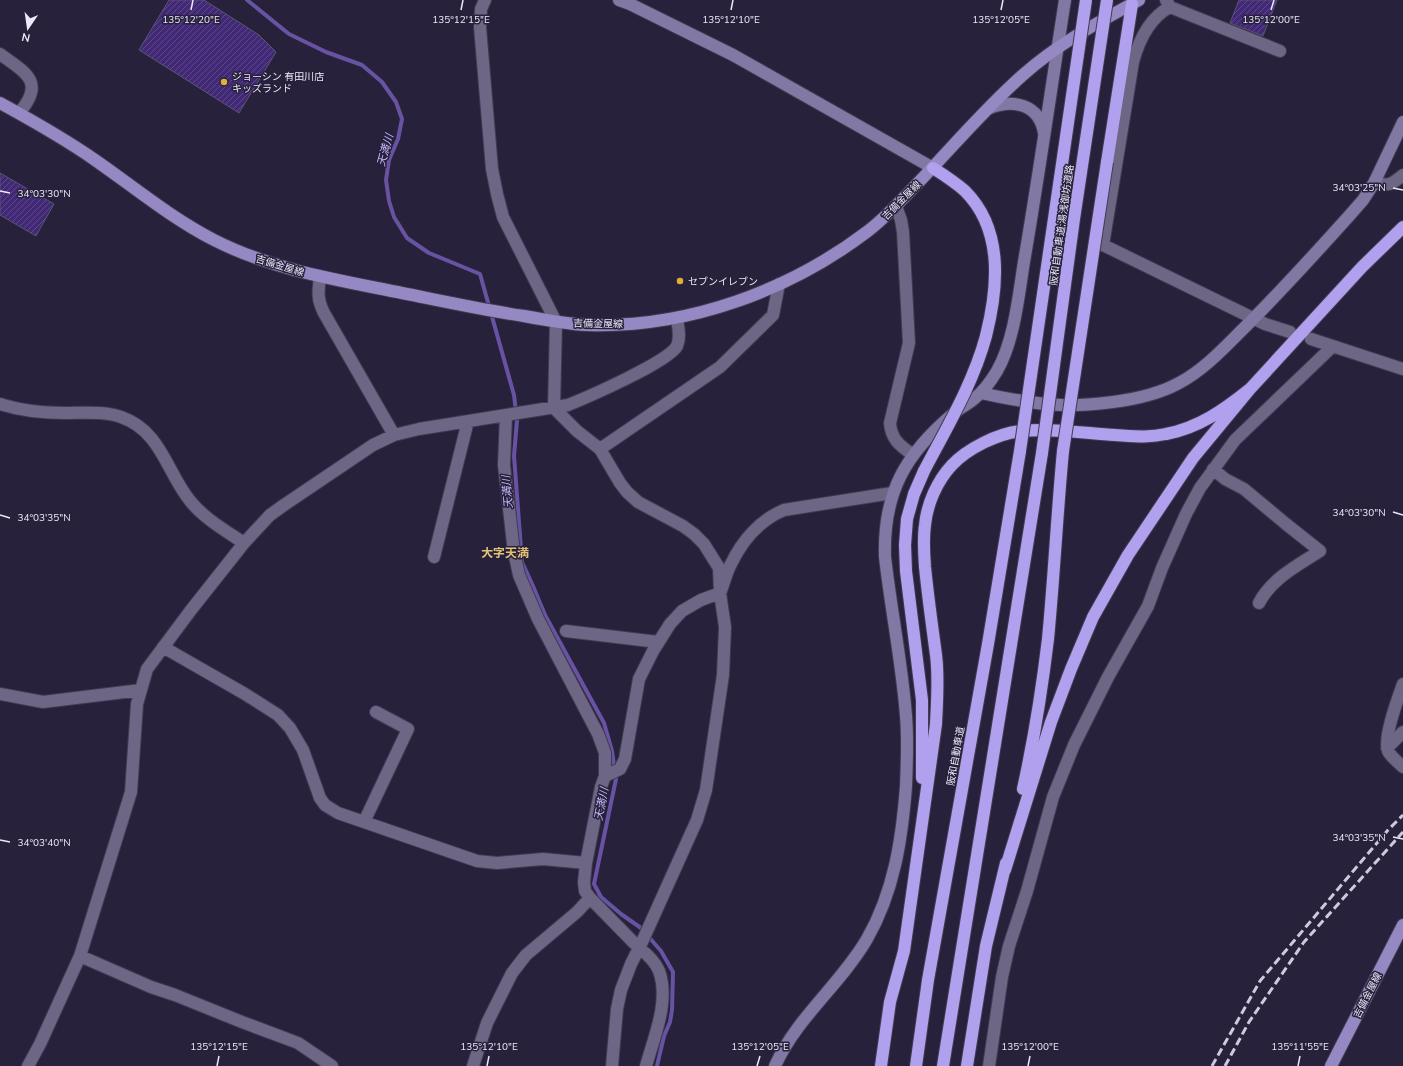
<svg xmlns="http://www.w3.org/2000/svg" width="1403" height="1066" viewBox="0 0 1403 1066" font-family="'Nunito Sans','Noto Sans JP',sans-serif">
<style>
.lines{fill:none;stroke-linecap:round;stroke-linejoin:round}
.stream{stroke:#6853a3;stroke-width:4}
.building{fill:url(#building-hatch);stroke:#5a5471}
.street-casing{stroke:#413b51;stroke-width:14}
.secondary-casing{stroke:#413b51;stroke-width:14}
.primary-casing{stroke:#413b51;stroke-width:14}
.highway-casing{stroke:#413b51;stroke-width:14}
.street{stroke:#6d6785;stroke-width:12}
.secondary{stroke:#8178a4;stroke-width:12}
.primary{stroke:#9689c3;stroke-width:12}
.highway{stroke:#b1a0ed;stroke-width:12}
.rail{stroke:#cdcadc;stroke-width:3;stroke-dasharray:8 4;stroke-linecap:butt}
.highway-bridge-casing{stroke:#413b51;stroke-width:14;stroke-linecap:butt}
.highway-bridge{stroke:#b1a0ed;stroke-width:12}
.ticks{fill:none;stroke:#ece9fa;stroke-width:1.5}
.poi-dot{fill:#e3ae35;stroke:#27213b;stroke-width:1.5}
.labels{text-anchor:middle;stroke-width:3;stroke-linejoin:round;paint-order:stroke}
.poi-label{font-size:10px;fill:#ece9fa;stroke:#27213b;text-anchor:start}
.street-label{font-size:10px;fill:#ece9fa;stroke:#27213b}
.water-label{font-size:11px;font-style:italic;fill:#c8bafc;stroke:#27213b}
.quarter-label{font-size:12px;font-weight:bold;fill:#e5c078;stroke:#27213b}
.ticks-label{font-size:10px;text-anchor:middle;fill:#ece9fa;stroke:#27213b;stroke-width:3;stroke-linejoin:round;paint-order:stroke}
</style>
<defs>
<pattern id="building-hatch" width="6" height="6" patternUnits="userSpaceOnUse"><rect width="6" height="6" fill="#412975"/><path d="M-1 1l2-2M0 6l6-6M5 7l2-2" fill="none" stroke="#5d488a"/></pattern>
</defs>
<rect width="100%" height="100%" fill="#27213b"/>
<g class="lines">
<!-- stream -->
<path class="stream" d="M 247,0 L 289,34 L 326,52 L 362,65 L 382,82 L 396,102 L 402,119 L 398,139 L 389,160 L 386,180 L 389,201 L 394,217 L 407,238 L 429,253 L 480,274 L 514,395 L 517,420 L 514,456 L 522,562 L 533,586 L 545,615 L 604,723 L 612,751 L 616,779 L 594,884 L 601,897 L 621,914 L 641,928 L 661,951 L 673,972 L 672,1010 L 670,1022 L 664,1036 L 657,1066"/>
</g>
<!-- building -->
<path class="building" d="M 169,0 L 204,0 L 259,35 L 276,52 L 239,113 L 139,50 Z
M 1239,0 L 1277,0 L 1263,36 L 1230,23 Z
M 0,173 L 54,204 L 36,236 L 0,215 Z"/>
<g class="lines">
<defs>
<path id="street" d="M 485,0 L 481,9 L 480,27 L 492,169 L 497,194 L 503,217 L 556,322 L 554,408 L 577,431 L 600,449 L 620,483 L 627,492 L 638,502 L 683,526 L 694,534 L 704,544 L 719,568 L 720,593 L 725,627 L 723,675 L 706,790 L 697,820 L 642,942 L 631,964 L 621,990 L 617,1009 L 612,1066
M 1166,0 L 1170,7 C 1149,18 1139,40 1133,62 L 1103,245 L 1265,324 L 1290,332
M 1170,7 L 1280,51
M 0,54 C 26,73 46,82 19,113
M 1374,183 C 1389,186 1391,185 1403,175
M 896,206 L 901,220 L 903,232 L 909,343 L 890,423 C 891,439 900,446 912,454
M 320,277 C 318,292 317,299 324,313 L 394,435
M 1311,339 L 1403,369
M 0,404 C 21,411 44,413 66,413 C 84,413 104,411 121,417 C 162,431 167,474 191,502 C 205,519 226,531 244,543
M 506,415 L 504,465 L 514,552 L 519,575 L 538,619 L 598,734 L 605,753 L 605,776
M 600,449 L 720,367 L 773,315 L 779,284
M 1213,469 L 1225,479 L 1244,489 L 1286,524 L 1320,551 C 1298,565 1271,579 1259,603
M 434,557 L 468,421
M 566,631 L 658,642
M 163,647 L 245,694 L 278,715 L 290,728 L 303,750 L 320,798 L 325,805 L 338,813 L 477,861 L 497,863 L 543,859 L 586,863
M 1403,684 C 1398,698 1383,738 1388,751 C 1391,757 1398,762 1403,767
M 0,694 L 43,702 L 141,690
M 1387,748 L 1403,732
M 364,822 L 408,729 L 376,712
M 590,898 L 639,948 C 647,954 655,961 659,971 C 670,1001 654,1037 646,1066
M 80,956 L 151,987 L 175,995 L 242,1022 L 298,1043 L 332,1066
M 28,1066 L 40,1044 L 80,956 L 131,792 L 137,704 L 147,669 L 191,610 L 244,543 L 270,515 L 284,505 L 373,445 L 394,435 L 419,429 L 568,405 C 588,397 668,362 677,346 C 681,337 678,327 677,318
M 473,1066 L 487,1023 L 512,973 L 526,955 L 577,912 L 590,898 L 585,891 L 584,882 L 586,863 L 601,787 L 605,776 L 620,769 L 625,759 L 639,679 L 653,651 L 670,624 L 682,611 L 701,600 L 720,593 C 724,584 726,573 731,564 C 742,541 760,520 784,510 L 892,493
M 989,1066 L 1002,977 L 1009,946 L 1027,891 L 1053,797 L 1074,745 L 1108,677 L 1148,606 L 1162,568 L 1186,514 L 1200,488 L 1235,440 L 1333,346"/>
<path id="secondary" d="M 619,0 L 630,4 L 733,55 L 933,168
M 990,108 C 1014,99 1039,104 1044,133
M 981,393 C 1008,399 1034,404 1061,405 C 1078,406 1096,404 1113,402 C 1136,399 1159,394 1179,383 C 1202,371 1221,351 1239,333 C 1277,296 1313,256 1349,216 L 1363,200 L 1374,183 L 1403,122
M 775,1066 C 797,1017 840,985 867,939 C 894,892 902,839 906,786 C 907,763 908,739 906,716 C 902,663 891,610 885,557 C 883,493 905,454 954,413 C 960,408 968,404 974,399 C 984,391 991,381 997,371 C 1016,338 1019,288 1026,250 C 1040,167 1052,83 1065,0"/>
<path id="primary" d="M 0,103 C 33,121 65,139 95,160 C 134,187 171,218 214,240 C 273,270 338,280 402,293 C 442,301 483,310 524,316 C 545,320 566,324 588,325 C 688,328 789,291 868,231 C 885,218 900,202 915,186 C 951,149 985,108 1024,74 C 1059,43 1099,22 1139,0
M 1331,1066 L 1403,925"/>
<path id="highway" d="M 1107,162 L 1132,4
M 933,168 C 944,175 955,182 965,191 C 1004,230 998,288 986,336
M 922,778 L 922,700 L 906,571 L 905,545 L 907,519 L 914,494 L 924,471
M 1023,789 C 1034,739 1042,689 1048,639 C 1054,577 1057,514 1063,451
M 1005,870 L 1051,722 L 1071,669 L 1093,617 L 1128,555 L 1193,458 L 1250,389 L 1362,267 L 1403,227
M 881,1066 L 890,1002 L 904,951 L 936,724 C 937,701 939,677 936,655 C 932,625 928,597 925,567 C 924,554 923,539 925,525 C 927,504 937,481 952,465 C 967,449 998,433 1021,431 C 1052,428 1084,433 1115,435 C 1132,436 1149,438 1166,434 C 1199,428 1225,409 1250,389
M 916,1066 L 928,980 L 988,644 L 1020,451
M 943,1066 L 1042,453
M 967,1066 L 986,946 L 1006,863"/>
</defs>
<!-- street casing -->
<use href="#street" class="street-casing"/>
<!-- secondary casing -->
<use href="#secondary" class="secondary-casing"/>
<!-- primary casing -->
<use href="#primary" class="primary-casing"/>
<!-- highway casing -->
<use href="#highway" class="highway-casing"/>
<!-- street -->
<use href="#street" class="street"/>
<!-- secondary -->
<use href="#secondary" class="secondary"/>
<!-- primary -->
<use href="#primary" class="primary"/>
<!-- highway -->
<use href="#highway" class="highway"/>
<!-- rail -->
<path class="rail" d="M 1212,1066 L 1260,981 L 1388,830 L 1403,815
M 1225,1066 L 1249,1022 L 1304,942 L 1403,832"/>
<defs>
<path id="highway-bridge" d="M 1020,451 L 1086,0
M 1063,451 L 1107,162
M 1042,453 L 1074,219 L 1107,0
M 924,471 C 947,427 973,384 986,336"/>
</defs>
<!-- highway-bridge casing -->
<use href="#highway-bridge" class="highway-bridge-casing"/>
<!-- highway-bridge -->
<use href="#highway-bridge" class="highway-bridge"/>
</g>
<!-- ticks -->
<path class="ticks" d="M 191,10 L 193,0M 461,10 L 463,0M 731,10 L 733,0M 1001,10 L 1003,0M 1271,10 L 1274,0M 1393,188 L 1403,190M 0,191 L 10,193M 1393,512 L 1403,515M 0,515 L 10,518M 1393,837 L 1403,839M 0,840 L 10,842M 217,1066 L 219,1056M 487,1066 L 489,1056M 757,1066 L 760,1056M 1028,1066 L 1030,1056M 1298,1066 L 1300,1056"/>
<!-- markers -->
<g class="poi-dot">
<circle cx="224" cy="82" r="4"/>
<circle cx="680" cy="281" r="4"/>
</g>
<g class="labels">
<!-- poi labels -->
<g class="poi-label">
<text x="232" y="80">ジョーシン 有田川店<tspan x="232" dy="12">キッズランド</tspan></text>
<text x="688" y="285">セブンイレブン</text>
</g>
<!-- street labels -->
<g class="street-label">
<text transform="translate(901 200) rotate(-45)" y="4">吉備金屋線</text>
<text transform="translate(1061 225) rotate(-82)" y="4">阪和自動車道;湯浅御坊道路</text>
<text transform="translate(280 265) rotate(17)" y="4">吉備金屋線</text>
<text transform="translate(598 323) rotate(1)" y="4">吉備金屋線</text>
<text transform="translate(955 756) rotate(-80)" y="4">阪和自動車道</text>
<text transform="translate(1367 995) rotate(-63)" y="4">吉備金屋線</text>
</g>
<!-- water labels -->
<g class="water-label">
<text transform="translate(385 150) rotate(-74)" y="4">天満川</text>
<text transform="translate(507 492) rotate(-94)" y="4">天満川</text>
<text transform="translate(601 804) rotate(-79)" y="4">天満川</text>
</g>
<!-- quarter labels -->
<g class="quarter-label">
<text x="505" y="557">大字天満</text>
</g>
</g>
<g class="ticks-label">
<text x="191" y="23">135°12'20"E</text>
<text x="461" y="23">135°12'15"E</text>
<text x="731" y="23">135°12'10"E</text>
<text x="1001" y="23">135°12'05"E</text>
<text x="1271" y="23">135°12'00"E</text>
<text x="1359" y="191">34°03'25"N</text>
<text x="44" y="197">34°03'30"N</text>
<text x="1359" y="516">34°03'30"N</text>
<text x="44" y="521">34°03'35"N</text>
<text x="1359" y="841">34°03'35"N</text>
<text x="44" y="846">34°03'40"N</text>
<text x="219" y="1050">135°12'15"E</text>
<text x="489" y="1050">135°12'10"E</text>
<text x="760" y="1050">135°12'05"E</text>
<text x="1030" y="1050">135°12'00"E</text>
<text x="1300" y="1050">135°11'55"E</text>
</g>
<!-- north arrow -->
<g transform="translate(28 28) rotate(193)" stroke="#27213b" stroke-width="3" paint-order="stroke">
<path d="M0-3L7 15L0 10L-7 15Z" fill="#ece9fa"/>
<text y="-6" font-size="11" font-weight="bold" text-anchor="middle" fill="#ece9fa">N</text>
</g>
</svg>
